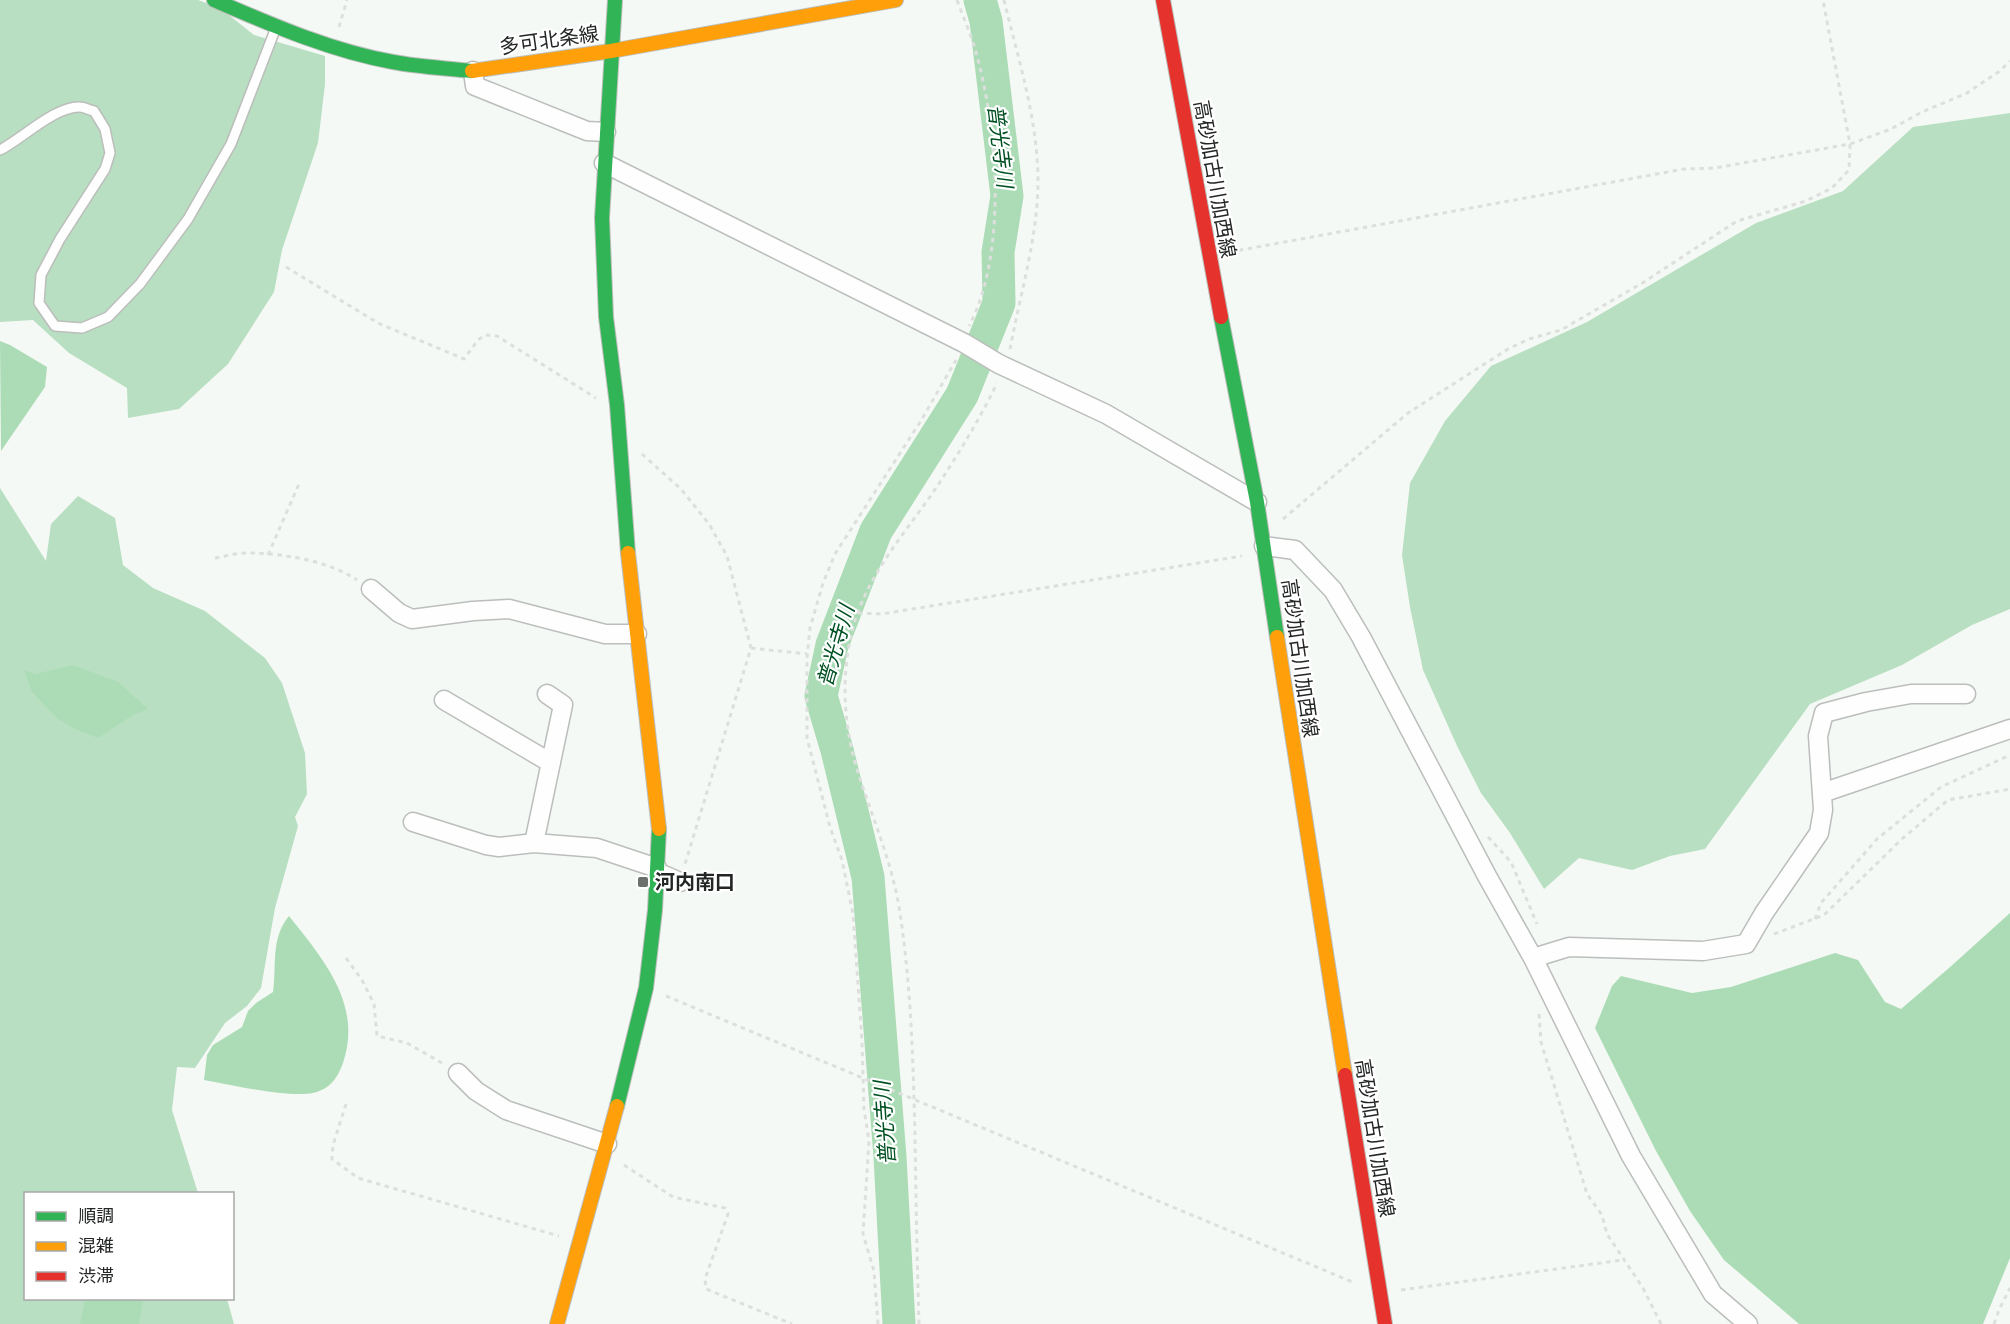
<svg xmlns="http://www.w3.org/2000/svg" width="2010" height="1324" viewBox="0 0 2010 1324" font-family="'IBM Plex Serif','Noto Sans JP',serif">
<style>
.forest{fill:#b8dfc1}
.water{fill:#acdcb6}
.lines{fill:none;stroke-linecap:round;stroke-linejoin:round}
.river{stroke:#acdcb6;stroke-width:33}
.lane-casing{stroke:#bbbebb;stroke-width:12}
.street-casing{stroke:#bbbebb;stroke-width:21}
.fast-casing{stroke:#bbbebb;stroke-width:16}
.slow-casing{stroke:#bbbebb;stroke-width:16}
.jam-casing{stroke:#bbbebb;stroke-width:16}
.path{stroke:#dddfdd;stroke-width:3;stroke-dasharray:4.5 4.5;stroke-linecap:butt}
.lane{stroke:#fefefe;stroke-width:9}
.street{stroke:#fefefe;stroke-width:18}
.fast{stroke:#30b455;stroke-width:14}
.slow{stroke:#ff9f0a;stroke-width:14}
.jam{stroke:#e5322d;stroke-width:14}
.poi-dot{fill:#6c706d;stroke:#fff;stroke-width:2}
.labels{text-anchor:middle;stroke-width:4.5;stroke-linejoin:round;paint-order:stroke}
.street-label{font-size:20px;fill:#232624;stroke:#fff}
.poi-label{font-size:20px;font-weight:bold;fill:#232624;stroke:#fff;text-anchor:start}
.water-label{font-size:21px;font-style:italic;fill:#005122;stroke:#fff}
</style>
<rect width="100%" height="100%" fill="#f5f9f5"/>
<!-- forest -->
<path class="forest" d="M 0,0 L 198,0 L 220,8 L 254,35 L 325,56 L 325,84 L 318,143 L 282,250 L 274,292 L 228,364 L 179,409 L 128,418 L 127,388 L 69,353 L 33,320 L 0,322 Z
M 2010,113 L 2010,609 L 1972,625 L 1902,665 L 1810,704 L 1705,849 L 1670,856 L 1632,870 L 1579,858 L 1544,889 L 1510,833 L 1481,793 L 1458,748 L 1423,670 L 1410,607 L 1402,555 L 1410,483 L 1445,421 L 1491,366 L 1587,322 L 1756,223 L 1843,191 L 1913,127 Z
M 0,488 L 46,561 L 51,524 L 78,496 L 115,518 L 123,565 L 153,588 L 205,611 L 265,658 L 282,683 L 305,753 L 307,794 L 295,817 L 298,826 L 275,908 L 261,988 L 247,1006 L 225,1023 L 195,1068 L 177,1067 L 172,1110 L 198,1193 L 26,1194 L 26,1298 L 227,1299 L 234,1324 L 0,1324 Z"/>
<!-- water -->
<path class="water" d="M 0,341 L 10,345 L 47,367 L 45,387 L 1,451 Z
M 73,665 L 118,682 L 148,709 L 133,715 L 98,738 L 75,729 L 58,719 L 32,692 L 24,670 L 35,674 Z
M 2010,913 L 2010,1258 L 1983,1324 L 1799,1324 L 1724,1260 L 1690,1211 L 1656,1151 L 1595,1028 L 1612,986 L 1621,976 L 1692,993 L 1731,987 L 1835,953 L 1858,960 L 1885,1002 L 1901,1009 L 1949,968 Z
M 289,916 C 323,959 363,1004 343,1063 C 337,1079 330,1089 313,1093 C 289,1098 231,1085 204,1080 L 207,1055 L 213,1045 L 242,1027 L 248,1011 L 256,1003 L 273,992 C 277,966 270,939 289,916 Z
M 85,1299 L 143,1299 L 139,1324 L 80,1324 Z"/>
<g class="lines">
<!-- river -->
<path class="river" d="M 899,1324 L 890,1157 L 868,877 L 837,750 L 821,696 L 832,645 L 876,531 L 962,395 L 999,303 L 998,252 L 1007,196 L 986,21 L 980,0"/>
<defs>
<path id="lane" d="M 0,150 C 22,139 55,106 80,107 C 84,107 89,110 94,111 L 105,129 L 110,153 L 105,169 L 60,239 L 41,275 L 39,303 L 55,326 L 82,328 L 108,317 L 140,284 L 188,219 L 231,144 L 275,30"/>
<path id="street" d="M 473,71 L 475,86 L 587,131 L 606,132
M 604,163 L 964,343 L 999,364 L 1106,414 L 1257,502
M 1264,546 L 1295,550 L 1333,590 L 1361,637 L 1487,876 L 1533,958 L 1631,1156 L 1713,1294 L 1748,1324
M 371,589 L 399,613 L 412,619 L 473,611 L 509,609 L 605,634 L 637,634
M 444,700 L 551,763
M 1822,793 L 2010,729
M 413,822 L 486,845 L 499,847 L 534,843 L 597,848 L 657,868
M 534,843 L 563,705 L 547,694
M 657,875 L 664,875 L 680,882
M 1533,958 L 1569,947 L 1703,951 L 1746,944 L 1764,913 L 1819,833 L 1823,810 L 1818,736 L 1824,713 L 1866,702 L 1911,694 L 1966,694
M 458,1073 L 476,1091 L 506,1110 L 607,1144"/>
<path id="fast" d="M 214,0 C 272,25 331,51 393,62 C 419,67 446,68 472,71
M 615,0 L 602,218 L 606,317 L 617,405 L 628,553
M 1221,317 L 1257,502 L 1277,637
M 617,1106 L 646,988 L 655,910 L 659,829"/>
<path id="slow" d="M 472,71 L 611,51 L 896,0
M 628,553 L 659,829
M 1277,637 L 1345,1075
M 557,1324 L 617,1106"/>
<path id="jam" d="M 1163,0 L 1221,317
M 1345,1075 L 1385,1324"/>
</defs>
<!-- lane casing -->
<use href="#lane" class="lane-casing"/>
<!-- street casing -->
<use href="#street" class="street-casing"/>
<!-- fast casing -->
<use href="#fast" class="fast-casing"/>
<!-- slow casing -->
<use href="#slow" class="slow-casing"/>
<!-- jam casing -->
<use href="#jam" class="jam-casing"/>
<!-- path -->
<path class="path" d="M 957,0 C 964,19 972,37 977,56 C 998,133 1007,254 969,326
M 1004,0 C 1020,66 1043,136 1037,204 C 1033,253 1019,301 1010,349
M 339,27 L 347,0
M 1230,252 L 1684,169 L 1715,168 L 1850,144 L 1891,129 L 1922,112 L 1967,93 L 2000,71 L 2010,61
M 286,267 L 378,323 L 464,359 L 478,340 L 485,335 L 497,336 L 596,398
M 642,454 L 681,489 L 709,524 L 727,556 L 751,648 L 685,864
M 1283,519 L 1408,413 L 1508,349 L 1529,339 L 1561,330 L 1644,282 L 1737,221 L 1806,201 L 1832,188 L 1849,170 L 1850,144 L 1823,0
M 268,555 L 299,484
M 215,558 C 227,556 240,552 252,553 C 286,554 329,561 357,580
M 858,613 L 881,614 L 1242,556
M 751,648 L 807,654
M 1488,837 L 1511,862 L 1537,924
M 1815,919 L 1821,903 L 1877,839 L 1941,787 L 2010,755
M 1774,934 L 1824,915 L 1903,838 L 1948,800 L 2010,789
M 346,958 L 362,980 L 374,1004 L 377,1036 L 407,1043 L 442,1063
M 666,996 L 1355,1283
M 1539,1014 L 1541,1042 L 1587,1194 L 1602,1215 L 1607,1234 L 1643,1288 L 1661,1324
M 346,1104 L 333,1145 L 332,1159 L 358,1178 L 559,1236
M 624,1165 L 673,1197 L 725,1208 L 728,1214 L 705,1279 L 706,1289 L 792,1324
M 1401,1290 L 1623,1260
M 878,1324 L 874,1271 L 863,1234 L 869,1141 L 864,1109 L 862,1041 L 853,914 L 842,860 L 830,827 L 807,738 L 807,658 L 810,628 L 823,583 L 835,554 L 922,419 L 956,360
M 919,1324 C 917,1261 916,1198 915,1135 C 913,1059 911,982 899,907 C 891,859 871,815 857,769 C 844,727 841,679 851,636 C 864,576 907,532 940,482 C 960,451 981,417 997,383
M 1994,1324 L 1999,1310 L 2010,1288"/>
<!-- lane -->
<use href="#lane" class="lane"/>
<!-- street -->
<use href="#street" class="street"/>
<!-- fast -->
<use href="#fast" class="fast"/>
<!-- slow -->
<use href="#slow" class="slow"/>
<!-- jam -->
<use href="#jam" class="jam"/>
</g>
<!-- markers -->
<rect class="poi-dot" x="637" y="876" width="12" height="12" rx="3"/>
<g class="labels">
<!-- street labels -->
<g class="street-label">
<text transform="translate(549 40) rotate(-8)" y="7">多可北条線</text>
<text transform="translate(1215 179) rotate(80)" y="7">高砂加古川加西線</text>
<text transform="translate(1300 658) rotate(82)" y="7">高砂加古川加西線</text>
<text transform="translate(1375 1138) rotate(81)" y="7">高砂加古川加西線</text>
</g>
<!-- poi labels -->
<g class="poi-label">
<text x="655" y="889">河内南口</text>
</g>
<!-- water labels -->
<g class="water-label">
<text transform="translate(1000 146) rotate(83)" y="7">普光寺川</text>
<text transform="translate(836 646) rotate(-74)" y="7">普光寺川</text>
<text transform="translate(885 1123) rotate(-94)" y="7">普光寺川</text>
</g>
</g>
<!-- legend -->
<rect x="24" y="1192" width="210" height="108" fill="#ffffff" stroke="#a7a8a7" stroke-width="1.5"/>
<rect x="36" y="1212" width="30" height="9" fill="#30b455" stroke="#a7a8a7" stroke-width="1.5"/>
<text x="78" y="1222" font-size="18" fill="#232624">順調</text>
<rect x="36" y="1242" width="30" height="9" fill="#ff9f0a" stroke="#a7a8a7" stroke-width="1.5"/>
<text x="78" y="1252" font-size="18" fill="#232624">混雑</text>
<rect x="36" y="1272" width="30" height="9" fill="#e5322d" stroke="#a7a8a7" stroke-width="1.5"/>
<text x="78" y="1282" font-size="18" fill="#232624">渋滞</text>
</svg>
